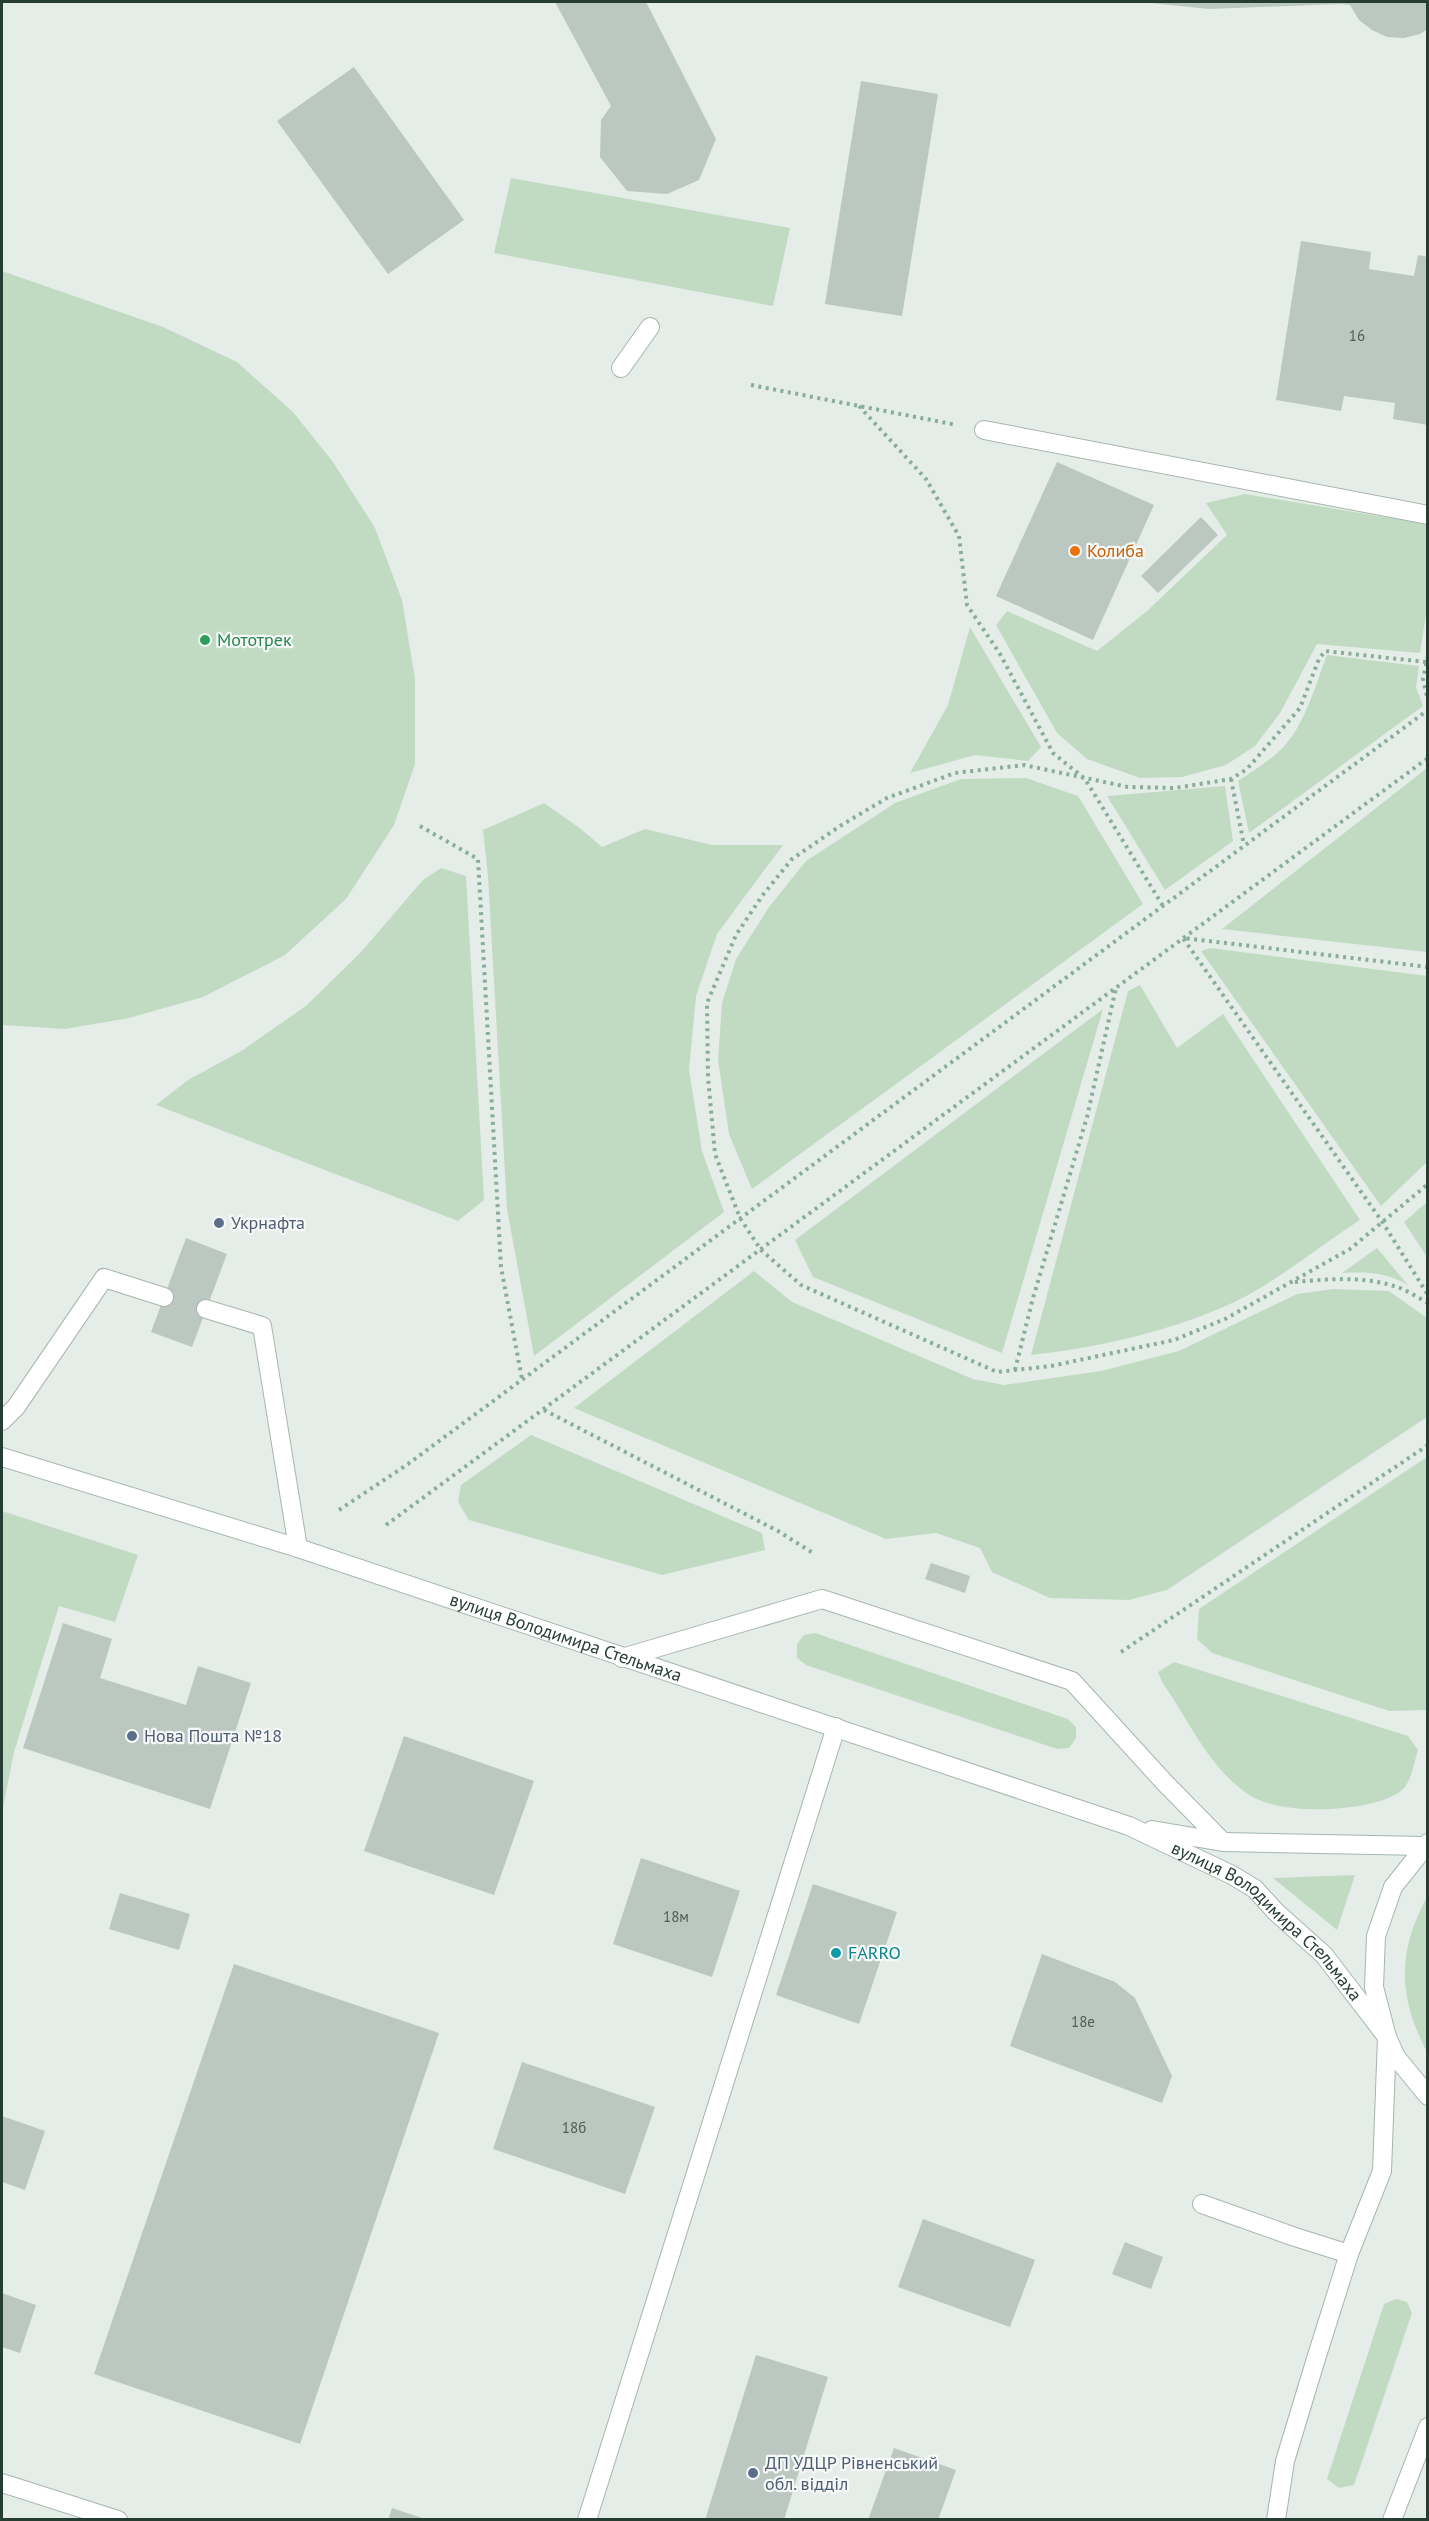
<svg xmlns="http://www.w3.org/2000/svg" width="1429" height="2521" viewBox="0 0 1429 2521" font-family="'PT Sans',sans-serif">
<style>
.green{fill:#c1dbc3}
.building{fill:#bbc7c1}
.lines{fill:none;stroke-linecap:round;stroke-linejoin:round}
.service-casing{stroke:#a8b5ae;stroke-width:20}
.minor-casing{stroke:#a8b5ae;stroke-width:20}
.secondary-casing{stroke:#a5b7ae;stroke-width:20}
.path{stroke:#89ad9b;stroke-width:4;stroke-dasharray:3 4.5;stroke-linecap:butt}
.service{stroke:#fff;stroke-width:18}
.minor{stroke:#fff;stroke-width:18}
.secondary{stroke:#fff;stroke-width:18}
.food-dot{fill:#e8710a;stroke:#f6f9f7;stroke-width:2}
.leisure-dot{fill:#2e9e5b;stroke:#f6f9f7;stroke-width:2}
.service-dot{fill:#5c6f8a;stroke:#f6f9f7;stroke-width:2}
.culture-dot{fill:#0f9aa8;stroke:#f6f9f7;stroke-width:2}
.labels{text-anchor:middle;stroke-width:4.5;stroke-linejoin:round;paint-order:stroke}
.number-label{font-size:15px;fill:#4b6056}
.food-label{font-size:18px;fill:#c56008;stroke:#f6f9f7;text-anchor:start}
.leisure-label{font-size:18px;fill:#27864d;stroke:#f6f9f7;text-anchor:start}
.service-label{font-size:18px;fill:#4e5e75;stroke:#f6f9f7;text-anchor:start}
.street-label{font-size:18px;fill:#263d33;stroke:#f6f9f7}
.culture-label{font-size:18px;fill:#0d838f;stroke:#f6f9f7;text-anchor:start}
</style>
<rect width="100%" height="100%" fill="#e5ede8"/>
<!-- green -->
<path class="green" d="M 511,178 L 790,228 L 773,306 L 494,253 Z
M 2,271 L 163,327 L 237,362 L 293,412 L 333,462 L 375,528 L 402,600 L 415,679 L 415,764 L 394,825 L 346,899 L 285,955 L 203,997 L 129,1018 L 65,1029 L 2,1025 Z
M 1245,494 L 1427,524 L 1428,601 L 1420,653 L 1317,644 L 1280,713 L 1255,746 L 1226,765 L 1182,777 L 1140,778 L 1087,759 L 1057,733 L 996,625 L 1007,611 L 1097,651 L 1147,611 L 1227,535 L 1206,503 Z
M 970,627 L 1041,747 L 1028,761 L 975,755 L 910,773 L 948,705 Z
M 1327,655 L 1419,666 L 1416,687 L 1423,706 L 1249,833 L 1238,781 C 1254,770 1273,759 1286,744 C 1306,721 1316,683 1327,655 Z
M 1427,768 L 1427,952 L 1222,929 Z
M 1026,778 L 1078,796 L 1143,904 L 752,1189 L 729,1134 L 718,1060 L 722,1003 L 736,959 L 769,907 L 806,861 L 895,803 L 961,779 Z
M 1225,786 L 1233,841 L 1165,890 L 1107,796 Z
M 544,803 L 581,829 L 602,847 L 645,829 L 712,845 L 783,845 L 717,934 L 696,996 L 689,1070 L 702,1151 L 724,1212 L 534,1356 L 507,1209 L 488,876 L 483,830 Z
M 441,868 L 466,876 L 484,1200 L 458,1221 L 156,1105 L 188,1080 L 243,1050 L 307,1005 L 361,952 L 423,880 Z
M 1210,948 L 1427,976 L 1427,1162 L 1381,1206 L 1201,951 Z
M 1140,985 L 1177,1048 L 1223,1014 L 1360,1220 C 1316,1248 1270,1288 1221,1308 C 1162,1333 1095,1348 1031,1355 L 1128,991 Z
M 1103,1009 L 1002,1353 L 813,1277 L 795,1240 Z
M 1427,1202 L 1427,1257 L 1404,1222 Z
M 1377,1248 L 1408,1285 C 1386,1272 1366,1272 1342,1273 Z
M 754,1271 L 792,1302 L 973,1379 L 1004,1385 L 1101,1371 L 1179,1351 L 1297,1294 L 1334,1289 L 1389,1291 L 1427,1318 L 1427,1417 L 1167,1590 L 1129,1600 L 1050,1598 L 992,1572 L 980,1548 L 936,1533 L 886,1539 L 574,1408 Z
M 531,1435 L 762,1533 L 765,1550 L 662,1575 L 469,1520 L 458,1502 L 461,1485 Z
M 1427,1457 L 1427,1710 L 1389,1711 L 1212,1653 L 1197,1639 L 1199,1609 Z
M 2,1511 L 138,1555 L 115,1622 L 59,1606 L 14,1752 L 2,1813 Z
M 815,1633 L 1068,1719 L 1076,1727 L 1076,1738 L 1069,1748 L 1057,1749 L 806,1665 L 797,1658 L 797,1644 L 804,1635 Z
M 1174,1662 L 1408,1736 L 1418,1750 C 1414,1762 1412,1780 1403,1789 C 1379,1812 1295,1814 1265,1802 C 1257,1800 1247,1794 1241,1789 C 1207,1763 1186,1716 1162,1682 L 1158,1672 Z
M 1355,1875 L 1337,1930 L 1273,1878 Z
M 1427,1897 L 1427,2052 C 1398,1997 1397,1952 1427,1897 Z
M 1396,2299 L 1407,2302 L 1412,2313 L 1354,2485 L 1339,2488 L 1327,2479 L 1384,2304 Z"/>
<!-- building -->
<path class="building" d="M 555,2 L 646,2 L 716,139 L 699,180 L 667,194 L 627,191 L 600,157 L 601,120 L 611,106 Z
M 1141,2 L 1428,2 L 1428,29 L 1420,34 L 1404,38 L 1387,37 L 1372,30 L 1359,20 L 1350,5 L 1340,4 L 1209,9 Z
M 354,67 L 464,220 L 388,274 L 277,121 Z
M 861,81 L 938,94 L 902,316 L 825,304 Z
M 1301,241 L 1371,252 L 1369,269 L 1414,276 L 1418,255 L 1428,257 L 1428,425 L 1393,419 L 1395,403 L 1344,396 L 1341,411 L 1276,400 Z
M 1057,462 L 1154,505 L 1093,640 L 996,596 Z
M 1201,517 L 1218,535 L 1158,593 L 1141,576 Z
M 186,1238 L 227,1254 L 192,1347 L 151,1332 Z
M 931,1563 L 970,1576 L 965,1593 L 925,1579 Z
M 63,1623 L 112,1639 L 100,1678 L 186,1705 L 198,1666 L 251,1683 L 210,1809 L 23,1748 Z
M 404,1736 L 534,1781 L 494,1895 L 364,1851 Z
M 641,1858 L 740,1891 L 712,1977 L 613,1944 Z
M 813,1884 L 897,1912 L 859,2024 L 776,1995 Z
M 120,1893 L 190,1914 L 179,1950 L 109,1929 Z
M 1042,1954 L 1115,1982 L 1135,1998 L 1172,2076 L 1162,2103 L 1010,2046 Z
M 234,1964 L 439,2033 L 300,2444 L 94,2374 Z
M 522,2062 L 655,2107 L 625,2194 L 493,2149 Z
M 2,2116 L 45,2131 L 25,2190 L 2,2182 Z
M 923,2219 L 1035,2260 L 1010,2327 L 898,2287 Z
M 1125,2242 L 1163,2257 L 1151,2289 L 1112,2274 Z
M 2,2293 L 36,2305 L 20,2353 L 2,2347 Z
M 756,2355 L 828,2377 L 784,2520 L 705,2520 Z
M 894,2448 L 956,2470 L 938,2520 L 868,2520 Z
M 392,2508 L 425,2519 L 425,2520 L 388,2520 Z"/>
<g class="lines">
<defs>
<path id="service" d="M 621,368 L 650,327
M 984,430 L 1428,515
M 206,1309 L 262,1326 L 298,1548
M 2,1421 L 16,1407 L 104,1278 L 164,1297
M 622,1658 L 822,1599 L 1072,1681 L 1165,1783 L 1223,1842
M 1202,2204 L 1295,2237 L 1349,2254
M 2,2483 L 118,2520
M 587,2520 L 836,1727"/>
<path id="minor" d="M 1276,2520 L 1285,2461 L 1315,2362 L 1349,2254 L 1382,2171 L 1387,2037
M 1392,2520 L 1428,2427"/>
<g id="secondary">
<path id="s1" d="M 2,1457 L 298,1548 L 1129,1826 L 1232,1875 L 1255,1889 L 1276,1912 L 1324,1955 L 1387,2037"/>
<path d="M 1152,1830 L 1223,1842 L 1424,1846"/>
<path d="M 1428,1843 L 1393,1887 L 1376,1936 L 1374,1987 L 1387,2037 L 1396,2057 L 1428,2096"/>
</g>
</defs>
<!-- service casing -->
<use href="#service" class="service-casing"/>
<!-- minor casing -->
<use href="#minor" class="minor-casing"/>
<!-- secondary casing -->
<use href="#secondary" class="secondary-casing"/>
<!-- path -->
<path class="path" d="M 751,385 L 957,425
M 859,406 L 926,479 L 959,536 L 967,605 L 1000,654 L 1053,753 L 1085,779 L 1163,906
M 1428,656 L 1423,679 L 1428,701
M 1426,662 L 1325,651 L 1319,659 L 1300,708 L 1247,769 L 1231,779 L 1175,788 L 1128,787 L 1024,765 L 955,773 L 887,798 L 840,826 L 792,859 L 762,896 L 736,935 L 707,1003 L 708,1077 L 715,1154 L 740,1218 L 761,1250 L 801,1285 L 997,1372 L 1051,1366 L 1174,1340 L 1225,1319 L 1350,1249 L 1428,1184
M 1231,779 L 1244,845
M 420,826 L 478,859 L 501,1267 L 522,1379
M 1428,967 L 1183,938 L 1383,1223 L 1428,1295
M 1295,1282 C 1328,1279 1362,1276 1394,1286 C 1405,1289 1417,1297 1428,1303
M 1015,1370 L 1033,1298 L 1087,1117 L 1116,988
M 544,1410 L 778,1531 L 813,1553
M 339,1510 L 408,1464 L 1428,710
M 386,1525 L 1428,758
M 1121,1652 L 1428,1445"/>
<!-- service -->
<use href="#service" class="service"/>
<!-- minor -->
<use href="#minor" class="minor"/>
<!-- secondary -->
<use href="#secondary" class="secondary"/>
</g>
<!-- markers -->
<circle class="food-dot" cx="1075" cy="551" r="6"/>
<circle class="leisure-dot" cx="205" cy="640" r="6"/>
<g class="service-dot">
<circle cx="219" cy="1223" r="6"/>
<circle cx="132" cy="1736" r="6"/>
<circle cx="753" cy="2473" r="6"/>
</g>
<circle class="culture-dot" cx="836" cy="1953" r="6"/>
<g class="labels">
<!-- number labels -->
<g class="number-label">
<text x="1357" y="341">16</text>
<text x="676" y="1922">18м</text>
<text x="1083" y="2027">18е</text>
<text x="574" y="2133">18б</text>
</g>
<!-- food labels -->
<g class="food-label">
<text x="1087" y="557">Колиба</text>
</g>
<!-- leisure labels -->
<g class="leisure-label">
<text x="217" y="646">Мототрек</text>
</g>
<!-- service labels -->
<g class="service-label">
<text x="231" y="1229">Укрнафта</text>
<text x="144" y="1742">Нова Пошта №18</text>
<text x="765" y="2469">ДП УДЦР Рівненський<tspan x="765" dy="21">обл. відділ</tspan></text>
</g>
<!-- street labels -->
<g class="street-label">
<text dy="6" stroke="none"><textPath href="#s1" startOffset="592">вулиця Володимира Стельмаха</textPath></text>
<text dy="6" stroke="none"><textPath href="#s1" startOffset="1356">вулиця Володимира Стельмаха</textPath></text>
</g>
<!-- culture labels -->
<g class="culture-label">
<text x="848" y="1959">FARRO</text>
</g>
</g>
<!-- border -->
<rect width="1429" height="2521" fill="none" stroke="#263d33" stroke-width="6"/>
</svg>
